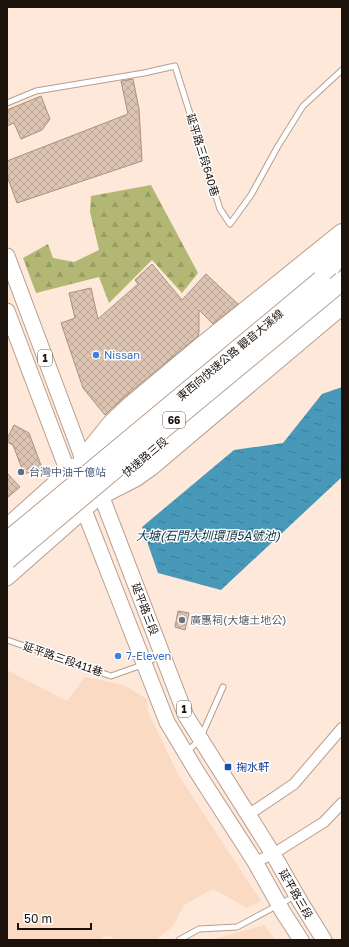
<svg xmlns="http://www.w3.org/2000/svg" width="349" height="947" viewBox="0 0 349 947" font-family="'Golos Text','Noto Sans TC',sans-serif">
<style>
.built{fill:#fbdac4}
.forest{fill:url(#forest-firs)}
.water{fill:url(#water-ripples)}
.building{fill:url(#building-cross-hatch);stroke:#a99181}
.lines{fill:none;stroke-linecap:round;stroke-linejoin:round}
.lane-casing{stroke:#b79f8f;stroke-width:7}
.street-casing{stroke:#b79f8f;stroke-width:12}
.primary-casing{stroke:#b79f8f;stroke-width:17}
.highway-casing{stroke:#b79f8f;stroke-width:20}
.lane{stroke:#fff;stroke-width:5}
.street{stroke:#fff;stroke-width:10}
.primary{stroke:#fff;stroke-width:15}
.highway{stroke:#fff;stroke-width:18}
.highway-bridge-casing{stroke:#b79f8f;stroke-width:20;stroke-linecap:butt}
.highway-bridge{stroke:#fff;stroke-width:18}
.shop-dot{fill:#3f7fe0;stroke:#fff;stroke-width:1.5}
.service-dot{fill:#5c6f8a;stroke:#fff;stroke-width:1.5}
.worship-dot{fill:#6b7280;stroke:#fff;stroke-width:1.5}
.transit-dot{fill:#1a4fb4;stroke:#fff;stroke-width:1.5}
.labels{text-anchor:middle;stroke-width:3;stroke-linejoin:round;paint-order:stroke}
.shield{fill:#fff;stroke:#5f5955;stroke-width:1}
.shield-label{font-size:10px;font-weight:bold;fill:#1b120c}
.street-label{font-size:11px;fill:#1b120c;stroke:#fff}
.shop-label{font-size:11px;fill:#366cbe;stroke:#fff;text-anchor:start}
.service-label{font-size:11px;fill:#4e5e75;stroke:#fff;text-anchor:start}
.worship-label{font-size:11px;fill:#5b616d;stroke:#fff;text-anchor:start}
.transit-label{font-size:11px;fill:#164399;stroke:#fff;text-anchor:start}
.water-label{font-size:12px;font-style:italic;fill:#09303e;stroke:#fff}
</style>
<defs>
<pattern id="forest-firs" width="22" height="20" patternUnits="userSpaceOnUse"><rect width="22" height="20" fill="#b2b873"/><path d="M5 1l3.5 6h-7zM16 11l3.5 6h-7z" fill="#989d62"/></pattern>
<pattern id="water-ripples" width="26" height="14" patternUnits="userSpaceOnUse"><rect width="26" height="14" fill="#4899b9"/><path d="M2 4q2-2 4 0t4 0M15 11q2-2 4 0t4 0" fill="none" stroke="#3b7b95"/></pattern>
<pattern id="building-cross-hatch" width="8" height="8" patternUnits="userSpaceOnUse"><rect width="8" height="8" fill="#dcc3b2"/><path d="M0 0l8 8M0 8l8-8" fill="none" stroke="#bca698"/></pattern>
</defs>
<rect width="100%" height="100%" fill="#fde8da"/>
<!-- built -->
<path class="built" d="M 7,670 L 67,701 L 85,677 L 124,685 L 147,699 L 148,712 L 179,776 L 261,901 L 247,908 L 213,889 L 184,905 L 173,926 L 156,940 L 116,940 L 110,936 L 103,937 L 101,940 L 7,940 Z
M 264,925 L 276,940 L 211,940 Z"/>
<!-- forest -->
<path class="forest" d="M 151,185 L 198,273 L 182,293 L 152,260 L 109,303 L 99,277 L 36,293 L 23,258 L 48,244 L 53,258 L 74,262 L 99,250 L 90,212 L 91,196 Z"/>
<!-- water -->
<path class="water" d="M 342,387 L 342,477 L 221,590 L 158,573 L 142,527 L 234,450 L 283,443 L 322,394 Z"/>
<!-- building -->
<path class="building" d="M 133,79 L 139,109 L 142,161 L 17,203 L 7,176 L 7,161 L 128,114 L 121,81 Z
M 41,96 L 50,119 L 42,130 L 21,139 L 14,123 L 7,126 L 7,110 Z
M 152,264 L 182,300 L 206,274 L 238,304 L 213,324 L 199,310 L 199,332 L 198,336 L 122,399 L 105,415 L 83,388 L 61,323 L 75,318 L 69,293 L 91,288 L 98,319 L 138,284 L 135,280 Z
M 14,425 L 29,433 L 42,468 L 24,474 L 13,445 L 7,442 L 7,439 Z
M 7,473 L 20,487 L 7,498 Z
M 178,611 L 189,613 L 185,630 L 175,627 Z"/>
<g class="lines">
<defs>
<path id="lane" d="M 7,103 L 36,91 L 144,73 L 175,66 L 220,209 L 230,224 L 251,195 L 278,146 L 303,106 L 342,70
M 7,640 L 111,676 L 145,664 L 161,654
M 187,752 L 200,739 L 223,687
M 179,940 L 199,929 L 237,927 L 295,896"/>
<path id="street" d="M 248,815 L 294,784 L 342,728
M 255,862 L 273,854 L 324,822 L 342,803"/>
<path id="primary" d="M 7,256 L 83,459 L 101,495 L 186,716 L 273,854 L 301,903 L 324,940
M 7,311 L 68,472 L 84,510 L 167,722 L 197,772 L 255,862 L 283,912 L 301,940
M 101,445 L 340,248
M 114,483 L 342,294
M 7,526 L 74,466
M 7,578 L 92,503"/>
<path id="highway" d="M 321,280 L 342,252
M 83,459 L 112,423 L 129,407 L 202,346 L 342,233
M 101,495 L 136,477 L 150,467 L 342,305"/>
</defs>
<!-- lane casing -->
<use href="#lane" class="lane-casing"/>
<!-- street casing -->
<use href="#street" class="street-casing"/>
<!-- primary casing -->
<use href="#primary" class="primary-casing"/>
<!-- highway casing -->
<use href="#highway" class="highway-casing"/>
<!-- lane -->
<use href="#lane" class="lane"/>
<!-- street -->
<use href="#street" class="street"/>
<!-- primary -->
<use href="#primary" class="primary"/>
<!-- highway -->
<use href="#highway" class="highway"/>
<defs>
<path id="highway-bridge" d="M 7,541 L 321,280
M 7,560 L 151,439 L 342,281"/>
</defs>
<!-- highway-bridge casing -->
<use href="#highway-bridge" class="highway-bridge-casing"/>
<!-- highway-bridge -->
<use href="#highway-bridge" class="highway-bridge"/>
</g>
<!-- markers -->
<g class="shop-dot">
<circle cx="96" cy="355" r="4"/>
<circle cx="118" cy="656" r="4"/>
</g>
<circle class="service-dot" cx="21" cy="472" r="4"/>
<circle class="worship-dot" cx="182" cy="620" r="4"/>
<rect class="transit-dot" x="224" y="763" width="8" height="8" rx="2"/>
<g class="labels">
<!-- shield labels -->
<g class="shield">
<rect x="38" y="350" width="14" height="16" rx="3"/>
<rect x="163" y="412" width="22" height="16" rx="3"/>
<rect x="177" y="701" width="14" height="16" rx="3"/>
</g>
<g class="shield-label">
<text x="45" y="362">1</text>
<text x="174" y="424">66</text>
<text x="184" y="713">1</text>
</g>
<!-- street labels -->
<g class="street-label">
<text transform="translate(203 155) rotate(73)" y="4">延平路三段640巷</text>
<text transform="translate(230 355) rotate(-40)" y="4">東西向快速公路 觀音大溪線</text>
<text transform="translate(145 457) rotate(-40)" y="4">快速路三段</text>
<text transform="translate(145 609) rotate(69)" y="4">延平路三段</text>
<text transform="translate(63 659) rotate(19)" y="4">延平路三段411巷</text>
<text transform="translate(296 894) rotate(60)" y="4">延平路三段</text>
</g>
<!-- shop labels -->
<g class="shop-label">
<text x="104" y="359">Nissan</text>
<text x="126" y="660">7-Eleven</text>
</g>
<!-- service labels -->
<g class="service-label">
<text x="29" y="476">台灣中油千億站</text>
</g>
<!-- worship labels -->
<g class="worship-label">
<text x="190" y="624">廣惠祠(大塘土地公)</text>
</g>
<!-- transit labels -->
<g class="transit-label">
<text x="236" y="771">掬水軒</text>
</g>
<!-- water labels -->
<g class="water-label">
<text x="208" y="540">大塘(石門大圳環頂5A號池)</text>
</g>
</g>
<!-- border -->
<rect width="349" height="947" fill="none" stroke="#1b120c" stroke-width="16"/>
<!-- scale -->
<path d="M18 923v6h73v-6" fill="none" stroke="#1b120c" stroke-width="2"/>
<text x="24" y="923" font-size="12" fill="#1b120c" stroke="#ffffff" stroke-width="3" paint-order="stroke">50 m</text>
</svg>
